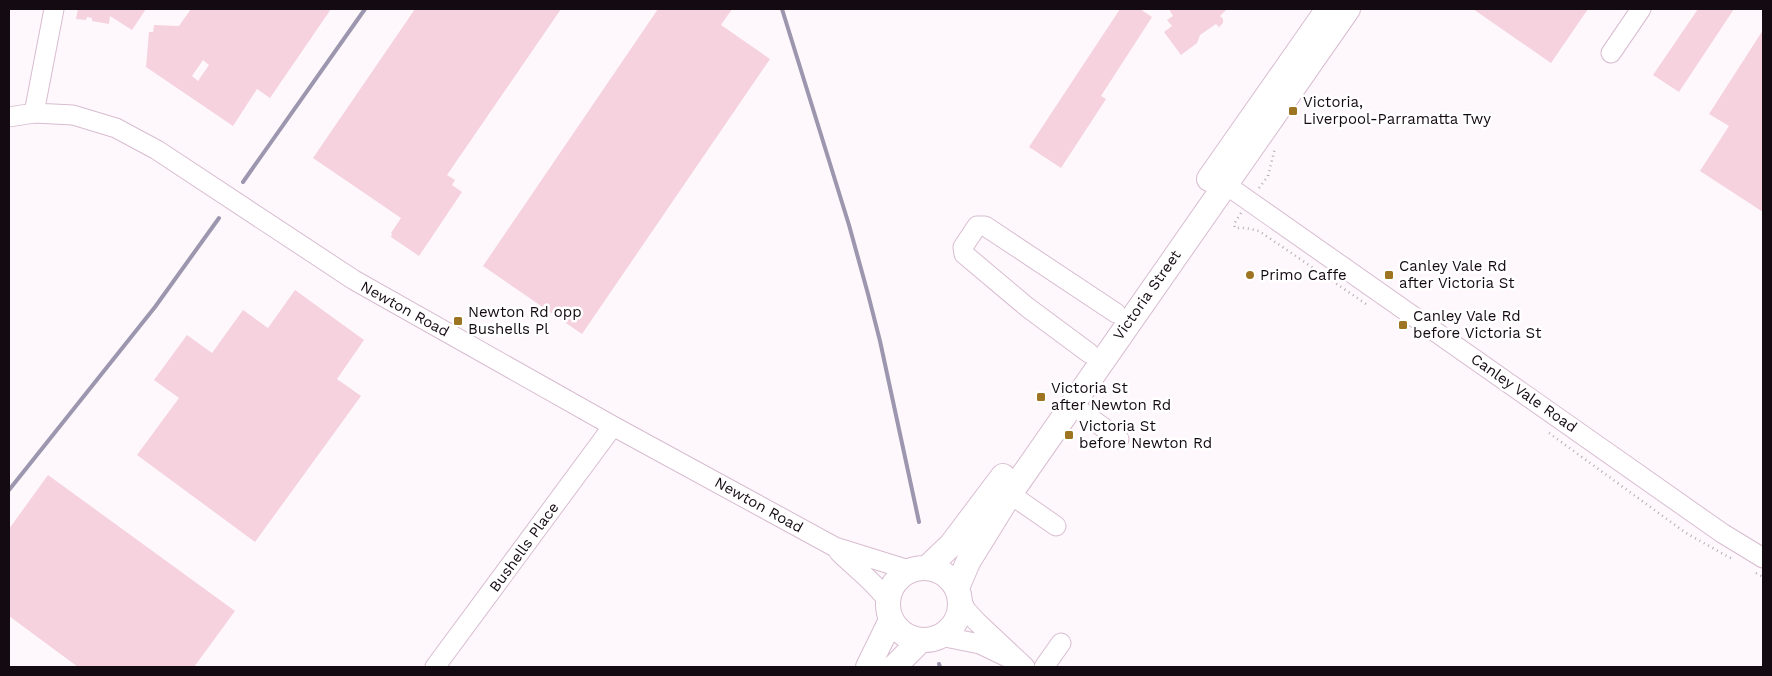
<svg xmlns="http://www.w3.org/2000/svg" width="1772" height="676" viewBox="0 0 1772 676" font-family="'Work Sans',sans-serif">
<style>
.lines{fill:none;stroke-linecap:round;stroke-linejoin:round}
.stream{stroke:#9c96af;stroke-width:4}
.building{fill:#f5d2dd;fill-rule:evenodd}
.minor-casing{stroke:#d8bcd0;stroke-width:21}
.major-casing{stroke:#d8bcd0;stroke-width:26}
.path{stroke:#b2abb0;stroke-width:2.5;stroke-dasharray:1 4;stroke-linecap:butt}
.minor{stroke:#fff;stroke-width:19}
.major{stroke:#fff;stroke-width:24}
.poi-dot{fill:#9d7522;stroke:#fff;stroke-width:2}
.labels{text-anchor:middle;stroke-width:5;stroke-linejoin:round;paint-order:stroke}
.poi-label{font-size:15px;fill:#140b12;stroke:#fff;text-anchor:start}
.street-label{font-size:15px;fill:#140b12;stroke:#fff}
</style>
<rect width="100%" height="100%" fill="#fef8fc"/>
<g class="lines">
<!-- stream -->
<path class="stream" d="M 782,9 L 849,225 L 868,294 L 880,341 L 919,522
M 243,182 L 365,9
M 9,490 L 155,307 L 219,218
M 939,664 L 940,667"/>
</g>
<!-- building -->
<path class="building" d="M 78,9 L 146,9 L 132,30 L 110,16 L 109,24 L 92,21 L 92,18 L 87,17 L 86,20 L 76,19 Z
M 191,9 L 331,9 L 270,98 L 257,89 L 233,126 L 146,67 L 149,32 L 153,32 L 154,25 L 179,26 ZM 203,60 L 209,65 L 198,81 L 192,76 Z
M 415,9 L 561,9 L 447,175 L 455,180 L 452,185 L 462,192 L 419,256 L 391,237 L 392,234 L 391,233 L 401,218 L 313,158 Z
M 658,9 L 732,9 L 721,25 L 770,59 L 582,334 L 483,266 Z
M 1120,9 L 1140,9 L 1152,17 L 1101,96 L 1106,99 L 1061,168 L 1029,147 Z
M 1169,9 L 1227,9 L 1220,16 L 1223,19 L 1223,23 L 1219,27 L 1216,24 L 1200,35 L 1197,43 L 1181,55 L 1164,32 L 1172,26 L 1167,20 L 1173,16 Z
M 1473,9 L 1588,9 L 1551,63 Z
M 1698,9 L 1734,9 L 1679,92 L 1653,75 Z
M 1763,30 L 1763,212 L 1700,171 L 1729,126 L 1709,114 Z
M 295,290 L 364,340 L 337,379 L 361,396 L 255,542 L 137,455 L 179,398 L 154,380 L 187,335 L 212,353 L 243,310 L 268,328 Z
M 48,475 L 235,611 L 194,667 L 78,667 L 9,616 L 9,529 Z"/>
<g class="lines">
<defs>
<path id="minor" d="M 1611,53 L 1641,9
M 34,113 L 54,9
M 9,117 L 34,113 L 73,115 L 116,128 L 157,150 L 354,280 L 613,426 L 835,547 L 909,570
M 1215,177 L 1722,533 L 1763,558
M 1089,353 L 1027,307 L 964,254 L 963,247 L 977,226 L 985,226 L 994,232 L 1116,313
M 1071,404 L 1119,439
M 1010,494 L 1056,526
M 839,552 C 855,568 874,581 888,601
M 959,596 L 966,610 L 977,622 L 1025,667
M 940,636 L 980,644 L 1007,657
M 435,667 L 613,426
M 1044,667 L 1061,643"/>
<path id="major" d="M 1209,179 L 1328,9
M 928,567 L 951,545 L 1003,476
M888 604a36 36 0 1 1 72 0a36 36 0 1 1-72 0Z
M 957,588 L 968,562 L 1010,494 L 1348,9
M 868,667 L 891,620
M 894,667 L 921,640"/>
</defs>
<!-- minor casing -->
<use href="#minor" class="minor-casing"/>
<!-- major casing -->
<use href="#major" class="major-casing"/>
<!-- path -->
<path class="path" d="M 1259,188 L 1268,176 L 1275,148
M 1241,213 L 1234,224 L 1235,228 L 1246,228 L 1259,231 L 1369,306
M 1549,433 L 1686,533 L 1734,560
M 1756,573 L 1763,577"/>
<!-- minor -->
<use href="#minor" class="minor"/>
<!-- major -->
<use href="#major" class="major"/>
</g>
<!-- markers -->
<g class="poi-dot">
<rect x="1288" y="106" width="10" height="10" rx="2.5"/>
<circle cx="1250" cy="275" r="5"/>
<rect x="1384" y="270" width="10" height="10" rx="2.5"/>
<rect x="453" y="316" width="10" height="10" rx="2.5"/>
<rect x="1398" y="320" width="10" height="10" rx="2.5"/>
<rect x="1036" y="392" width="10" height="10" rx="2.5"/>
<rect x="1064" y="430" width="10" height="10" rx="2.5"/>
</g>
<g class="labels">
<!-- poi labels -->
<g class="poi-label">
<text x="1303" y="107">Victoria,<tspan x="1303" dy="17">Liverpool-Parramatta Twy</tspan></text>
<text x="1399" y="271">Canley Vale Rd<tspan x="1399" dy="17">after Victoria St</tspan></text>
<text x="1260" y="280">Primo Caffe</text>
<text x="468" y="317">Newton Rd opp<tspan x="468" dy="17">Bushells Pl</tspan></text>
<text x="1413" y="321">Canley Vale Rd<tspan x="1413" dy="17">before Victoria St</tspan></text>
<text x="1051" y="393">Victoria St<tspan x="1051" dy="17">after Newton Rd</tspan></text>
<text x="1079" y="431">Victoria St<tspan x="1079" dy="17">before Newton Rd</tspan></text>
</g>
<!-- street labels -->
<g class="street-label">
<text transform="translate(1147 295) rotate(-55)" y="5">Victoria Street</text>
<text transform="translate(405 309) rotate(29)" y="5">Newton Road</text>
<text transform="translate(1524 393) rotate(35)" y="5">Canley Vale Road</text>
<text transform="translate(759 505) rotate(29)" y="5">Newton Road</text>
<text transform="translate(524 547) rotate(-54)" y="5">Bushells Place</text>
</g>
</g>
<!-- border -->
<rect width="1772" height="676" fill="none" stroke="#140b12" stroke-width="20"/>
</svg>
